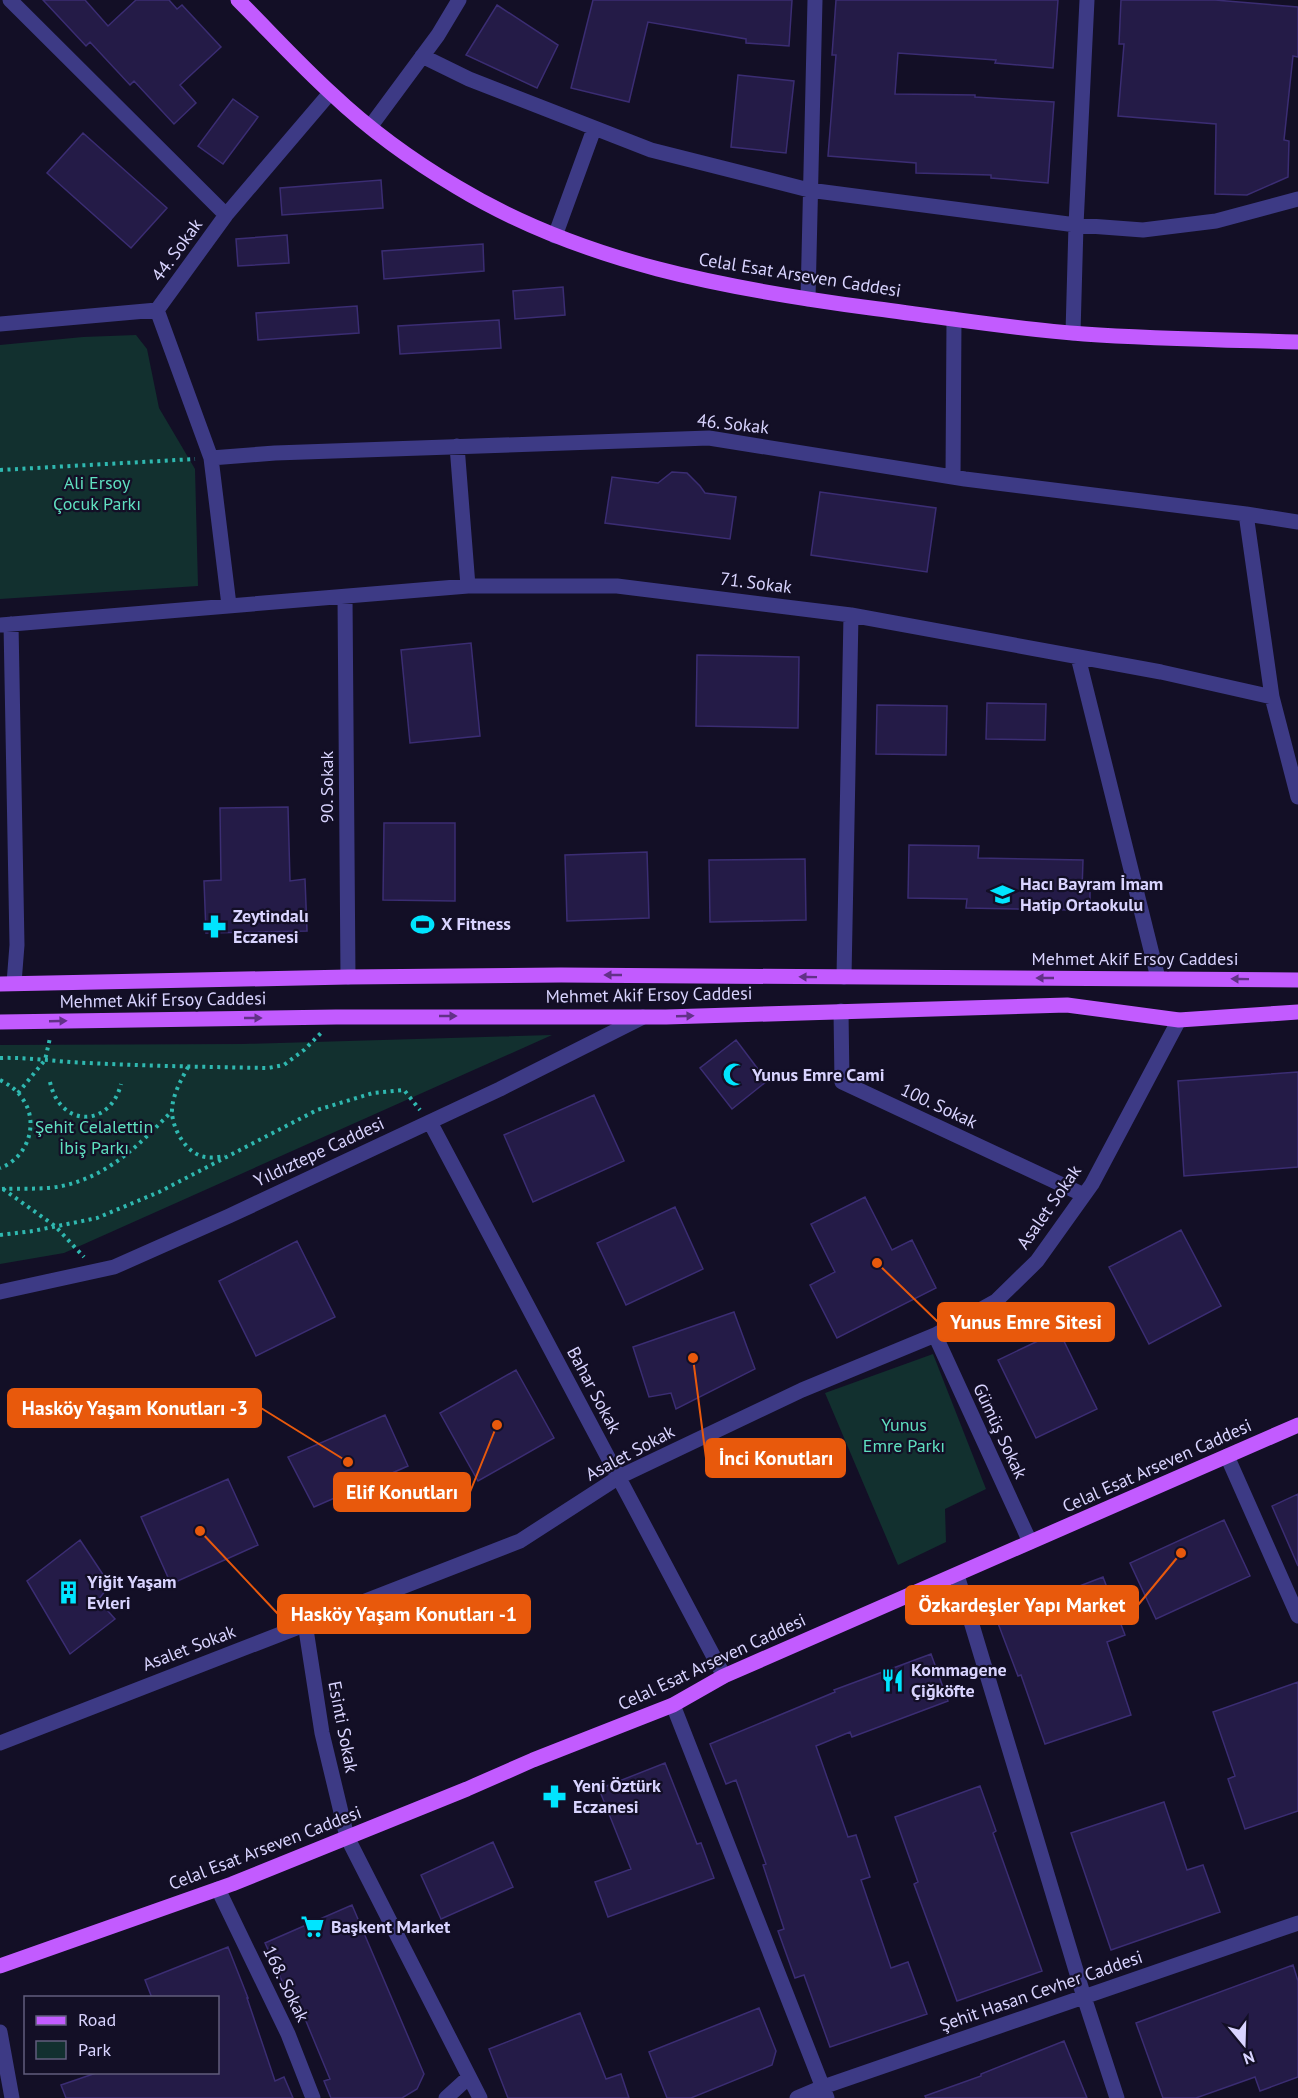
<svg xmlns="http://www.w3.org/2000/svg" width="1298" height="2098" viewBox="0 0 1298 2098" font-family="'PT Sans',sans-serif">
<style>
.green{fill:#12302f}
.building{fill:#241b47;stroke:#3b2d73;stroke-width:1.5}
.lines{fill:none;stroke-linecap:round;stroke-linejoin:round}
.path{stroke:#2fb8b0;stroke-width:4;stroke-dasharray:3 4.5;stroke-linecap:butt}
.minor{stroke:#3d3a85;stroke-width:15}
.major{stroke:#c25bff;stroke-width:15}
.oneway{fill:#623188}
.labels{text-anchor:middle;stroke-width:4.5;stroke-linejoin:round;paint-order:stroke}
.street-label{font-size:18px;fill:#d9d4ff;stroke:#130f26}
.park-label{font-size:18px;fill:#5fe0c0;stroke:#130f26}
.poi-label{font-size:18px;font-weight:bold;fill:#d9d4ff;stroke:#130f26;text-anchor:start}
.leader{fill:none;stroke:#e8590c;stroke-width:2}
.callout-dot{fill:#e8590c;stroke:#130f26;stroke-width:2}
.callout{fill:#e8590c;stroke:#e8590c;stroke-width:2}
.callout-label{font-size:20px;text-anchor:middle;font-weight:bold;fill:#fff}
</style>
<rect width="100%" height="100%" fill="#130f26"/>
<!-- green -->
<path class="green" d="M 136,335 L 147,349 L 159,408 L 195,469 L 198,586 L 0,599 L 0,345 L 83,337 Z
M 552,1035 L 64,1253 L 0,1264 L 0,1045 L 243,1044 Z
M 933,1354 L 986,1489 L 945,1509 L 946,1542 L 898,1565 L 825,1393 Z"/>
<!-- building -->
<path class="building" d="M 43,0 L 85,0 L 108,26 L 136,0 L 169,0 L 177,9 L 182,5 L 221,47 L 180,85 L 196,103 L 174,124 L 134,81 L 130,85 L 90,42 L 86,46 Z
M 593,0 L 792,0 L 789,46 L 746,43 L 746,39 L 648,22 L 629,102 L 571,88 Z
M 836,0 L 1058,0 L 1053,68 L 995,63 L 996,60 L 898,53 L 895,94 L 975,95 L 975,97 L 1054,102 L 1048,183 L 991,178 L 991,175 L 916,173 L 916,163 L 828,156 L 836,55 L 832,55 Z
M 1121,0 L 1215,0 L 1298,7 L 1298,57 L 1293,56 L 1284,140 L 1289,141 L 1288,177 L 1247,195 L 1215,194 L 1216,124 L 1118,116 L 1124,44 L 1119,44 Z
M 497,5 L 558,45 L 537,88 L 466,55 Z
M 738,75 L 794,81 L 786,153 L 731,147 Z
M 233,99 L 258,117 L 223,164 L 198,146 Z
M 83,133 L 167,208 L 131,248 L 47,173 Z
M 381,180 L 383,208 L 282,215 L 280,188 Z
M 287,235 L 289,263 L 238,266 L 236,239 Z
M 483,244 L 484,271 L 384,279 L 382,251 Z
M 563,287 L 565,315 L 515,319 L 513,291 Z
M 357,306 L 359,333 L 258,340 L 256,313 Z
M 499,320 L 501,348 L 400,354 L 398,326 Z
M 672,472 L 687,473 L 700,486 L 705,493 L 736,497 L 730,539 L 605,523 L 612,477 L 658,483 Z
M 820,492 L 936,508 L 927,572 L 811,555 Z
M 471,643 L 480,736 L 410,743 L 401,650 Z
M 697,655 L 799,657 L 798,728 L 696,726 Z
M 987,703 L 1046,704 L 1045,740 L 986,739 Z
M 877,705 L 947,706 L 946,755 L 876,754 Z
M 288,807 L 290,881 L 305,879 L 307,931 L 206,933 L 204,881 L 221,880 L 220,808 Z
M 384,823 L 455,823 L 455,901 L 383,900 Z
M 909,845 L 979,846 L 978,858 L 1083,860 L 1082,891 L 1090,891 L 1090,906 L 1071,906 L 1071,910 L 966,908 L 967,899 L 908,898 Z
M 647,852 L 649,918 L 567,921 L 565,855 Z
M 805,859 L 806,920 L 710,922 L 709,860 Z
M 736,1040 L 767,1081 L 732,1109 L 700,1068 Z
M 1298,1072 L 1298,1167 L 1184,1176 L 1178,1081 Z
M 594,1095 L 624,1161 L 533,1202 L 504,1135 Z
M 865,1197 L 892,1250 L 912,1240 L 936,1288 L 837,1338 L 810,1285 L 835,1272 L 811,1224 Z
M 675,1207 L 703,1269 L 626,1305 L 597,1243 Z
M 1181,1230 L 1221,1306 L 1149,1344 L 1109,1267 Z
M 297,1241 L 335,1317 L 256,1356 L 219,1281 Z
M 734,1312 L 755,1369 L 676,1409 L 671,1393 L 649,1397 L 633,1347 Z
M 1059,1331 L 1097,1409 L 1036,1438 L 998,1360 Z
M 516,1370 L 554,1438 L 478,1481 L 440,1413 Z
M 385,1415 L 408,1466 L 314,1507 L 288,1457 Z
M 228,1479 L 258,1545 L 171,1584 L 141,1517 Z
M 1298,1494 L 1298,1566 L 1272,1506 Z
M 1224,1520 L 1250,1576 L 1156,1619 L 1130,1563 Z
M 80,1540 L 110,1585 L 98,1600 L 115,1619 L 70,1654 L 27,1581 Z
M 1103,1577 L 1125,1635 L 1107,1642 L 1131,1715 L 1045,1744 L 1021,1675 L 1018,1676 L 996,1618 Z
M 931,1654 L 948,1701 L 852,1737 L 850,1732 L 816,1746 L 848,1837 L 856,1835 L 870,1877 L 861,1880 L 891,1968 L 908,1962 L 927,2014 L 830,2047 L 804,1975 L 795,1978 L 778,1931 L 784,1929 L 763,1865 L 766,1864 L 736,1780 L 726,1784 L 710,1744 L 835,1692 L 834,1690 Z
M 1298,1682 L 1298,1811 L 1245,1829 L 1228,1779 L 1235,1776 L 1213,1712 Z
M 665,1763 L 697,1844 L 701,1843 L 714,1878 L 608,1917 L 595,1882 L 631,1869 L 599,1789 Z
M 980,1786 L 996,1831 L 993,1833 L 1042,1971 L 957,2001 L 914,1884 L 918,1882 L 895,1817 Z
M 1164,1802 L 1187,1870 L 1203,1865 L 1220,1912 L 1111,1950 L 1071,1833 Z
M 493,1842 L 513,1887 L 441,1919 L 421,1875 Z
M 352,1905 L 424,2074 L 417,2089 L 402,2098 L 331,2098 L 324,2081 L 330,2079 L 296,1997 L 290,1999 L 265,1943 Z
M 228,1947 L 248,1998 L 247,1998 L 275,2081 L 284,2077 L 293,2098 L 66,2098 L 61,2085 L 96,2073 L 218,2073 L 218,1998 L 152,1998 L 145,1980 Z
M 1293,1965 L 1298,1981 L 1298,2077 L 1260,2091 L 1255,2077 L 1196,2098 L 1163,2098 L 1136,2023 Z
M 759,2008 L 776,2051 L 772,2065 L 691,2098 L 667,2098 L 649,2052 Z
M 580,2013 L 606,2079 L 621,2074 L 629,2098 L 508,2098 L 489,2049 Z
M 1064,2041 L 1087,2098 L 926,2098 L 925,2096 L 981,2076 L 981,2074 Z"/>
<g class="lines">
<!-- path -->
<path class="path" d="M 0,470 L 195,459
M 0,1058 C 30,1057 57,1062 88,1063 C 148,1066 208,1067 268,1068 L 284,1065 L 304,1050 L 321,1033
M 188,1067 C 181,1080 172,1096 172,1111 C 172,1129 187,1155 206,1157 C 212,1158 219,1157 225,1156
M 0,1080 C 9,1085 16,1089 22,1098 C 40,1122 28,1158 0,1168
M 50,1082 C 60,1128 110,1128 121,1084
M 18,1093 L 45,1060 L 50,1038
M 2,1189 C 21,1188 44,1190 62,1186 C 109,1176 140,1144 172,1111
M 3,1189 L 55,1226 L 84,1257
M 0,1235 L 33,1231 L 97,1218 L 159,1192 L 317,1110 L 373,1093 L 404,1090 L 420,1110"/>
<!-- minor -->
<path class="minor" d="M 10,0 L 226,215
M 422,56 L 469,79 L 651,150 L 809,190 L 1076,225 L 1087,0
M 370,127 L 438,35 L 459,0
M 555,236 L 594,129
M 808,299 L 815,0
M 157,310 L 211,458 L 229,605
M 0,324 L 157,310 L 226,215 L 330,93
M 1073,333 L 1076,225 L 1143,230 L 1216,221 L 1298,199
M 457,446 L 468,586
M 211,458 L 275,453 L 709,438 L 965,479 L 1246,514 L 1298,522
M 953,477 L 954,319
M 1246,514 L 1272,697 L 1298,797
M 345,597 L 348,977
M 11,624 L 17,945 L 14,983
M 0,625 L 468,586 L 617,586 L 851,615 L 1161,672 L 1272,697
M 1078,657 L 1158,978
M 844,977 L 851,615
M 841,1011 L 842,1082 L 1084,1195
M 430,1122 L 724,1676
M 0,1292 L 114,1267 L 229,1216 L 500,1089 L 643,1017
M 935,1335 L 1030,1542
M 1227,1456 L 1298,1616
M 957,1575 L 1084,1997 L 1117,2098
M 305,1623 L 322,1733 L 347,1837 L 480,2098
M 673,1705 L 827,2098
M 0,1743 L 520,1541 L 619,1477 L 802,1390 L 935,1335 L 996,1301 L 1037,1261 L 1092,1184 L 1179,1020
M 218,1889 L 288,2034 L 313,2098
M 0,2032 L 12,2098
M 446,2098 L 469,2077
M 797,2098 L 823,2087 L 1298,1923"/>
<!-- major -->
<path class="major" d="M 238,0 C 269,31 299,64 332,94 C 370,130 413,161 457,187 C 583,263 728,289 871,308 C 942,317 1013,329 1084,334 C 1155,339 1227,340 1298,342
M 0,984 L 348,977 L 561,975 L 1298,980
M 0,1022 L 336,1017 L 666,1017 L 1067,1005 L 1179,1020 L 1298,1012
M 0,1966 L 232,1884 L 467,1789 L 533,1760 L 673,1705 L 724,1676 L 1298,1425"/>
</g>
<!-- one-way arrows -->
<defs><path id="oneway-solid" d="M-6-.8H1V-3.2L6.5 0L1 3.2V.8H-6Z" transform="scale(1.5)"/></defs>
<g class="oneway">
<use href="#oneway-solid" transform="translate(613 975) rotate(-180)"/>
<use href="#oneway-solid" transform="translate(808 977) rotate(-179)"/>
<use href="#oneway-solid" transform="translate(1045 978) rotate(-180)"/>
<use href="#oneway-solid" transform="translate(1240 979) rotate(-179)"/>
<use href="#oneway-solid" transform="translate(448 1016)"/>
<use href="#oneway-solid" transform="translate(685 1016) rotate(-2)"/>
<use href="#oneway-solid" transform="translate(253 1018)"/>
<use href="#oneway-solid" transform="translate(58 1021) rotate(-2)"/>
</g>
<!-- icons -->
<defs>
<symbol id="school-bare" viewBox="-9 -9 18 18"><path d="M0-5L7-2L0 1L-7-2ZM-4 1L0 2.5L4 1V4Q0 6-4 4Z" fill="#00e5ff" stroke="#130f26" stroke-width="2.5" paint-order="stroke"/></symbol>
<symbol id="stadium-bare" viewBox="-9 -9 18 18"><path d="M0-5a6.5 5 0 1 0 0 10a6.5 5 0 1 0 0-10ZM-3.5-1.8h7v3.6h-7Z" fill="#00e5ff" stroke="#130f26" stroke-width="2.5" paint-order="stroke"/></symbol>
<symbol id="pharmacy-bare" viewBox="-9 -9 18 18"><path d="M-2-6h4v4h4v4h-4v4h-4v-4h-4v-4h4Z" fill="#00e5ff" stroke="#130f26" stroke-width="2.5" paint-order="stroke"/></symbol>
<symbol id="mosque-bare" viewBox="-9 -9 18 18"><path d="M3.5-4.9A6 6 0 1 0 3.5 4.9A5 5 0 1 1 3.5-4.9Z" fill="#00e5ff" stroke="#130f26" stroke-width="2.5" paint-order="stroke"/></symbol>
<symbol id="building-bare" viewBox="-9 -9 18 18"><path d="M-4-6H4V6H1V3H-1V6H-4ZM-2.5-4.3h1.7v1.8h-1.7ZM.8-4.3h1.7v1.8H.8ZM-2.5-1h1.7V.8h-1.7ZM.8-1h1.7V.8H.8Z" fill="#00e5ff" stroke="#130f26" stroke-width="2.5" paint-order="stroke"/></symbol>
<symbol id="restaurant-bare" viewBox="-9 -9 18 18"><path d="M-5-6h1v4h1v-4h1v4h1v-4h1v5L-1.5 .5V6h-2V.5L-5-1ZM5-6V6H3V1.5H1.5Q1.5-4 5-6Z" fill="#00e5ff" stroke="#130f26" stroke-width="2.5" paint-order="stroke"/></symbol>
<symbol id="supermarket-bare" viewBox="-9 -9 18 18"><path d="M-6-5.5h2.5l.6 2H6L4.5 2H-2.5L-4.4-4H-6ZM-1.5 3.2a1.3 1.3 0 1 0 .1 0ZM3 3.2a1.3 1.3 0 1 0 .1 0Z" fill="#00e5ff" stroke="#130f26" stroke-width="2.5" paint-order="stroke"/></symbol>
</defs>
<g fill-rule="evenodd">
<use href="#school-bare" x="986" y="878" width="33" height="33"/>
<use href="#stadium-bare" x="406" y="908" width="33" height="33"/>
<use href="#pharmacy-bare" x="198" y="910" width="33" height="33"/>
<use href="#mosque-bare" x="718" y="1058" width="33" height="33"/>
<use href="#building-bare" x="52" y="1576" width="33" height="33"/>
<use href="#restaurant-bare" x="876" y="1664" width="33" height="33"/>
<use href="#pharmacy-bare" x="538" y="1780" width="33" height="33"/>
<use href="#supermarket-bare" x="296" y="1910" width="33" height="33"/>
</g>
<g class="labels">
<!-- street labels -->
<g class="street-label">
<text transform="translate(177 250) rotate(-54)" y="6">44. Sokak</text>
<text transform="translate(800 275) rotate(9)" y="6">Celal Esat Arseven Caddesi</text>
<text transform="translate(733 424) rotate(6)" y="6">46. Sokak</text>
<text transform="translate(756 583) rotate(7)" y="6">71. Sokak</text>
<text transform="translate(327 787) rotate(-90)" y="6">90. Sokak</text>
<text x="1135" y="965">Mehmet Akif Ersoy Caddesi</text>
<text transform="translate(649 995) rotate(-1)" y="6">Mehmet Akif Ersoy Caddesi</text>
<text transform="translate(163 1000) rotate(-1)" y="6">Mehmet Akif Ersoy Caddesi</text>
<text transform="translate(939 1106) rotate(25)" y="6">100. Sokak</text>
<text transform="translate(319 1152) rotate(-25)" y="6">Yıldıztepe Caddesi</text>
<text transform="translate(1049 1207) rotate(-55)" y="6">Asalet Sokak</text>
<text transform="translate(594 1390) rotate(62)" y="6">Bahar Sokak</text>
<text transform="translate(1000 1431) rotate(65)" y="6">Gümüş Sokak</text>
<text transform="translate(630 1453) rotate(-28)" y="6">Asalet Sokak</text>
<text transform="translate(1157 1466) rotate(-24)" y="6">Celal Esat Arseven Caddesi</text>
<text transform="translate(189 1648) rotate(-21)" y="6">Asalet Sokak</text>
<text transform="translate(712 1662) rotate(-25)" y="6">Celal Esat Arseven Caddesi</text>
<text transform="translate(343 1727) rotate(79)" y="6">Esinti Sokak</text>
<text transform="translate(265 1848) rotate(-21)" y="6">Celal Esat Arseven Caddesi</text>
<text transform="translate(286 1984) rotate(64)" y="6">168. Sokak</text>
<text transform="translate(1041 1991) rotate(-19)" y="6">Şehit Hasan Cevher Caddesi</text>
</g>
<!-- park labels -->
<g class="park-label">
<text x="97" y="489">Ali Ersoy<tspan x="97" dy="21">Çocuk Parkı</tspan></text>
<text x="94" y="1133">Şehit Celalettin<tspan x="94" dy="21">İbiş Parkı</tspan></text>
<text x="904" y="1431">Yunus<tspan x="904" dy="21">Emre Parkı</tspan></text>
</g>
<!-- poi labels -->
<g class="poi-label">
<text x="1020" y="890">Hacı Bayram İmam<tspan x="1020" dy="21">Hatip Ortaokulu</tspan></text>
<text x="233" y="922">Zeytindalı<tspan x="233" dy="21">Eczanesi</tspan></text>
<text x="441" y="930">X Fitness</text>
<text x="752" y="1081">Yunus Emre Cami</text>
<text x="87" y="1588">Yiğit Yaşam<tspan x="87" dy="21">Evleri</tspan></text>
<text x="911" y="1676">Kommagene<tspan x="911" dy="21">Çiğköfte</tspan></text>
<text x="573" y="1792">Yeni Öztürk<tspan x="573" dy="21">Eczanesi</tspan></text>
<text x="331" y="1933">Başkent Market</text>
</g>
</g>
<!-- callouts -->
<path class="leader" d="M877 1263L938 1322M348 1462L261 1408M693 1358L706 1458M497 1425L470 1492M1181 1553L1138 1605M200 1531L278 1614"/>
<g class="callout-dot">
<circle cx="877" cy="1263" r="6"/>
<circle cx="348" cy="1462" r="6"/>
<circle cx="693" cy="1358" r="6"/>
<circle cx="497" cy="1425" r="6"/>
<circle cx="1181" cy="1553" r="6"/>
<circle cx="200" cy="1531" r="6"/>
</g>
<g class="callout">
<rect x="938" y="1303" width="176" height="38" rx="6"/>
<rect x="8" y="1389" width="253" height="38" rx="6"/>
<rect x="706" y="1439" width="139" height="38" rx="6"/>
<rect x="334" y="1473" width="136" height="38" rx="6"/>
<rect x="906" y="1586" width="232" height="38" rx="6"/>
<rect x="278" y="1595" width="252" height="38" rx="6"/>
</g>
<g class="callout-label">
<text x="1026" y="1329">Yunus Emre Sitesi</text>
<text x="135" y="1415">Hasköy Yaşam Konutları -3</text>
<text x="776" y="1465">İnci Konutları</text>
<text x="402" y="1499">Elif Konutları</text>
<text x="1022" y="1612">Özkardeşler Yapı Market</text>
<text x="404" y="1621">Hasköy Yaşam Konutları -1</text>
</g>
<!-- legend -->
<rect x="24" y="1996" width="195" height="78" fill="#130f26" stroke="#625e7d" stroke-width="1.5"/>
<rect x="36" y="2016" width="30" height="9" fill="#c25bff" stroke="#625e7d" stroke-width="1.5"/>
<text x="78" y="2026" font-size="18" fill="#d9d4ff">Road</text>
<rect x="36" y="2041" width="30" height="18" fill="#12302f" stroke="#625e7d" stroke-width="1.5"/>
<text x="78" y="2056" font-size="18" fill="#d9d4ff">Park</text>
<!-- north arrow -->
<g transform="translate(1244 2044) rotate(161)" stroke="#130f26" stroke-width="4.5" paint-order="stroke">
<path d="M0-4.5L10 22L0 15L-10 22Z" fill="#d9d4ff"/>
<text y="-9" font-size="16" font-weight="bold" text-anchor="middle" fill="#d9d4ff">N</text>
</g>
</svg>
